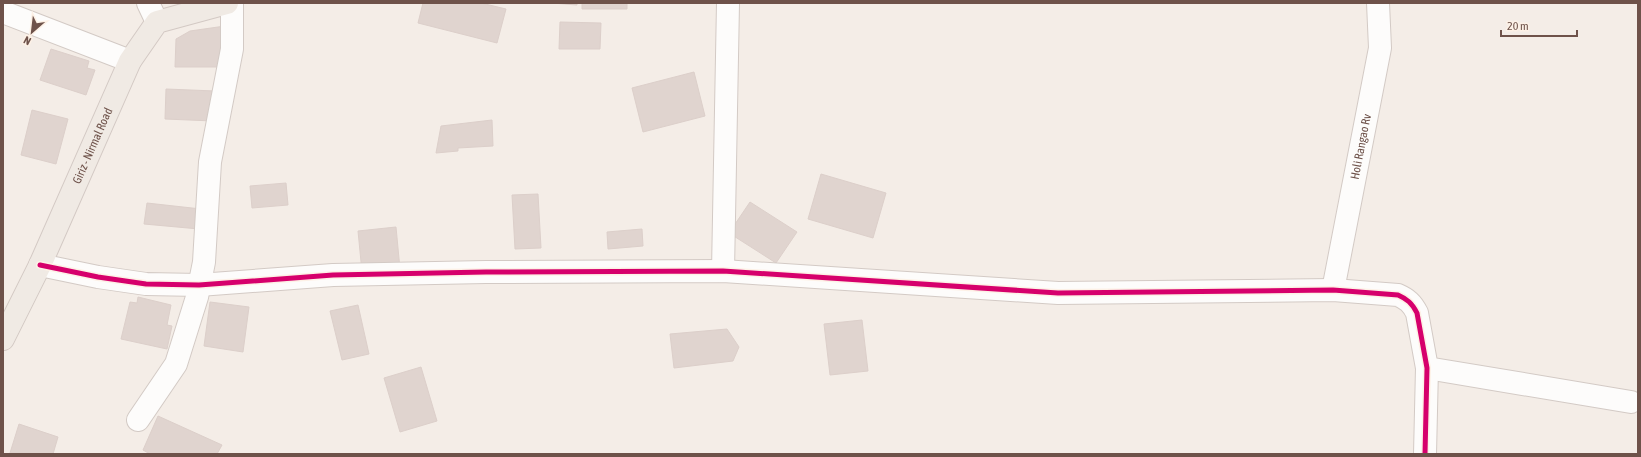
<svg xmlns="http://www.w3.org/2000/svg" width="1641" height="457" viewBox="0 0 1641 457" font-family="'Asap Condensed',sans-serif">
<style>
.building{fill:#e0d4cf;stroke:#dccfca}
.lines{fill:none;stroke-linecap:round;stroke-linejoin:round}
.minor-casing{stroke:#d3cac5;stroke-width:24}
.major-casing{stroke:#d3c9c4;stroke-width:24}
.minor{stroke:#fdfcfb;stroke-width:22}
.major{stroke:#f0eae4;stroke-width:22}
.cycleway-casing{stroke:#fdf1e6;stroke-width:8}
.cycleway{stroke:#d6006c;stroke-width:5}
.labels{text-anchor:middle;stroke-width:3;stroke-linejoin:round;paint-order:stroke}
.street-label{font-size:12px;fill:#6e524a;stroke:#fdf1e6}
</style>
<rect width="100%" height="100%" fill="#f4ede7"/>
<!-- building -->
<path class="building" d="M 423,3 L 481,3 L 506,9 L 497,43 L 418,23 Z
M 552,3 L 577,3 L 577,5 Z
M 582,3 L 627,3 L 627,9 L 582,9 Z
M 560,22 L 601,23 L 600,49 L 559,49 Z
M 225,26 L 226,67 L 175,67 L 176,39 L 190,31 Z
M 51,49 L 89,61 L 87,68 L 95,70 L 86,95 L 40,80 Z
M 694,72 L 705,116 L 643,132 L 632,88 Z
M 166,89 L 215,91 L 213,121 L 165,119 Z
M 32,110 L 68,119 L 56,164 L 21,155 Z
M 492,120 L 493,146 L 458,148 L 458,151 L 436,153 L 441,126 Z
M 821,174 L 886,193 L 873,238 L 808,219 Z
M 286,183 L 288,205 L 252,208 L 250,186 Z
M 538,194 L 541,248 L 515,249 L 512,195 Z
M 750,202 L 797,232 L 776,263 L 729,233 Z
M 147,203 L 201,209 L 199,229 L 144,224 Z
M 396,227 L 400,269 L 362,272 L 358,231 Z
M 642,229 L 643,246 L 608,249 L 607,232 Z
M 138,297 L 171,305 L 167,325 L 172,326 L 167,349 L 121,339 L 130,302 L 137,303 Z
M 210,302 L 249,307 L 243,352 L 204,346 Z
M 358,305 L 369,354 L 342,360 L 330,311 Z
M 862,320 L 868,371 L 830,375 L 824,324 Z
M 727,329 L 739,347 L 733,361 L 674,368 L 670,334 Z
M 421,367 L 437,421 L 400,432 L 384,378 Z
M 158,416 L 222,445 L 217,454 L 150,454 L 143,450 Z
M 19,424 L 58,437 L 53,454 L 10,453 Z"/>
<g class="lines">
<defs>
<g id="minor">
<path d="M 148,3 L 157,22"/>
<path d="M 3,12 L 130,61"/>
<path d="M 40,265 L 98,277 L 146,284 L 199,285 L 333,275 L 486,272 L 723,271 L 1058,293 L 1333,290 L 1398,295 C 1407,299 1412,303 1417,313 L 1427,368 L 1425,454"/>
<path d="M 723,271 L 728,3"/>
<path id="s1" d="M 1333,290 L 1380,48 L 1378,3"/>
<path d="M 1427,368 L 1631,402"/>
<path d="M 138,420 L 176,364 L 197,297 L 204,262 L 210,162 L 232,49 L 232,3"/>
</g>
<g id="major">
<path id="s2" d="M 3,339 L 40,265 L 130,61 L 157,22 L 227,3"/>
</g>
</defs>
<!-- minor casing -->
<use href="#minor" class="minor-casing"/>
<!-- major casing -->
<use href="#major" class="major-casing"/>
<!-- minor -->
<use href="#minor" class="minor"/>
<!-- major -->
<use href="#major" class="major"/>
<defs>
<path id="cycleway" d="M 40,265 L 98,277 L 146,284 L 199,285 L 333,275 L 486,272 L 723,271 L 1058,293 L 1333,290 L 1398,295 C 1407,299 1412,303 1417,313 L 1427,368 L 1425,454"/>
</defs>
<!-- cycleway casing -->
<use href="#cycleway" class="cycleway-casing"/>
<!-- cycleway -->
<use href="#cycleway" class="cycleway"/>
</g>
<g class="labels">
<!-- street labels -->
<g class="street-label">
<text dy="4" stroke="none"><textPath href="#s2" startOffset="213">Giriz - Nirmal Road</textPath></text>
<text dy="4" stroke="none"><textPath href="#s1" startOffset="146">Holi Rangao Rv</textPath></text>
</g>
</g>
<!-- border -->
<rect width="1641" height="457" fill="none" stroke="#6e524a" stroke-width="8"/>
<!-- north arrow -->
<g transform="translate(32 32) rotate(208)" stroke="#fdf1e6" stroke-width="3" paint-order="stroke">
<path d="M0-3L7 15L0 10L-7 15Z" fill="#6e524a"/>
<text y="-6" font-size="11" font-weight="bold" text-anchor="middle" fill="#6e524a">N</text>
</g>
<!-- scale -->
<path d="M1501 30v6h76v-6" fill="none" stroke="#6e524a" stroke-width="2"/>
<text x="1507" y="30" font-size="12" fill="#6e524a" stroke="#fdf1e6" stroke-width="3" paint-order="stroke">20 m</text>
</svg>
